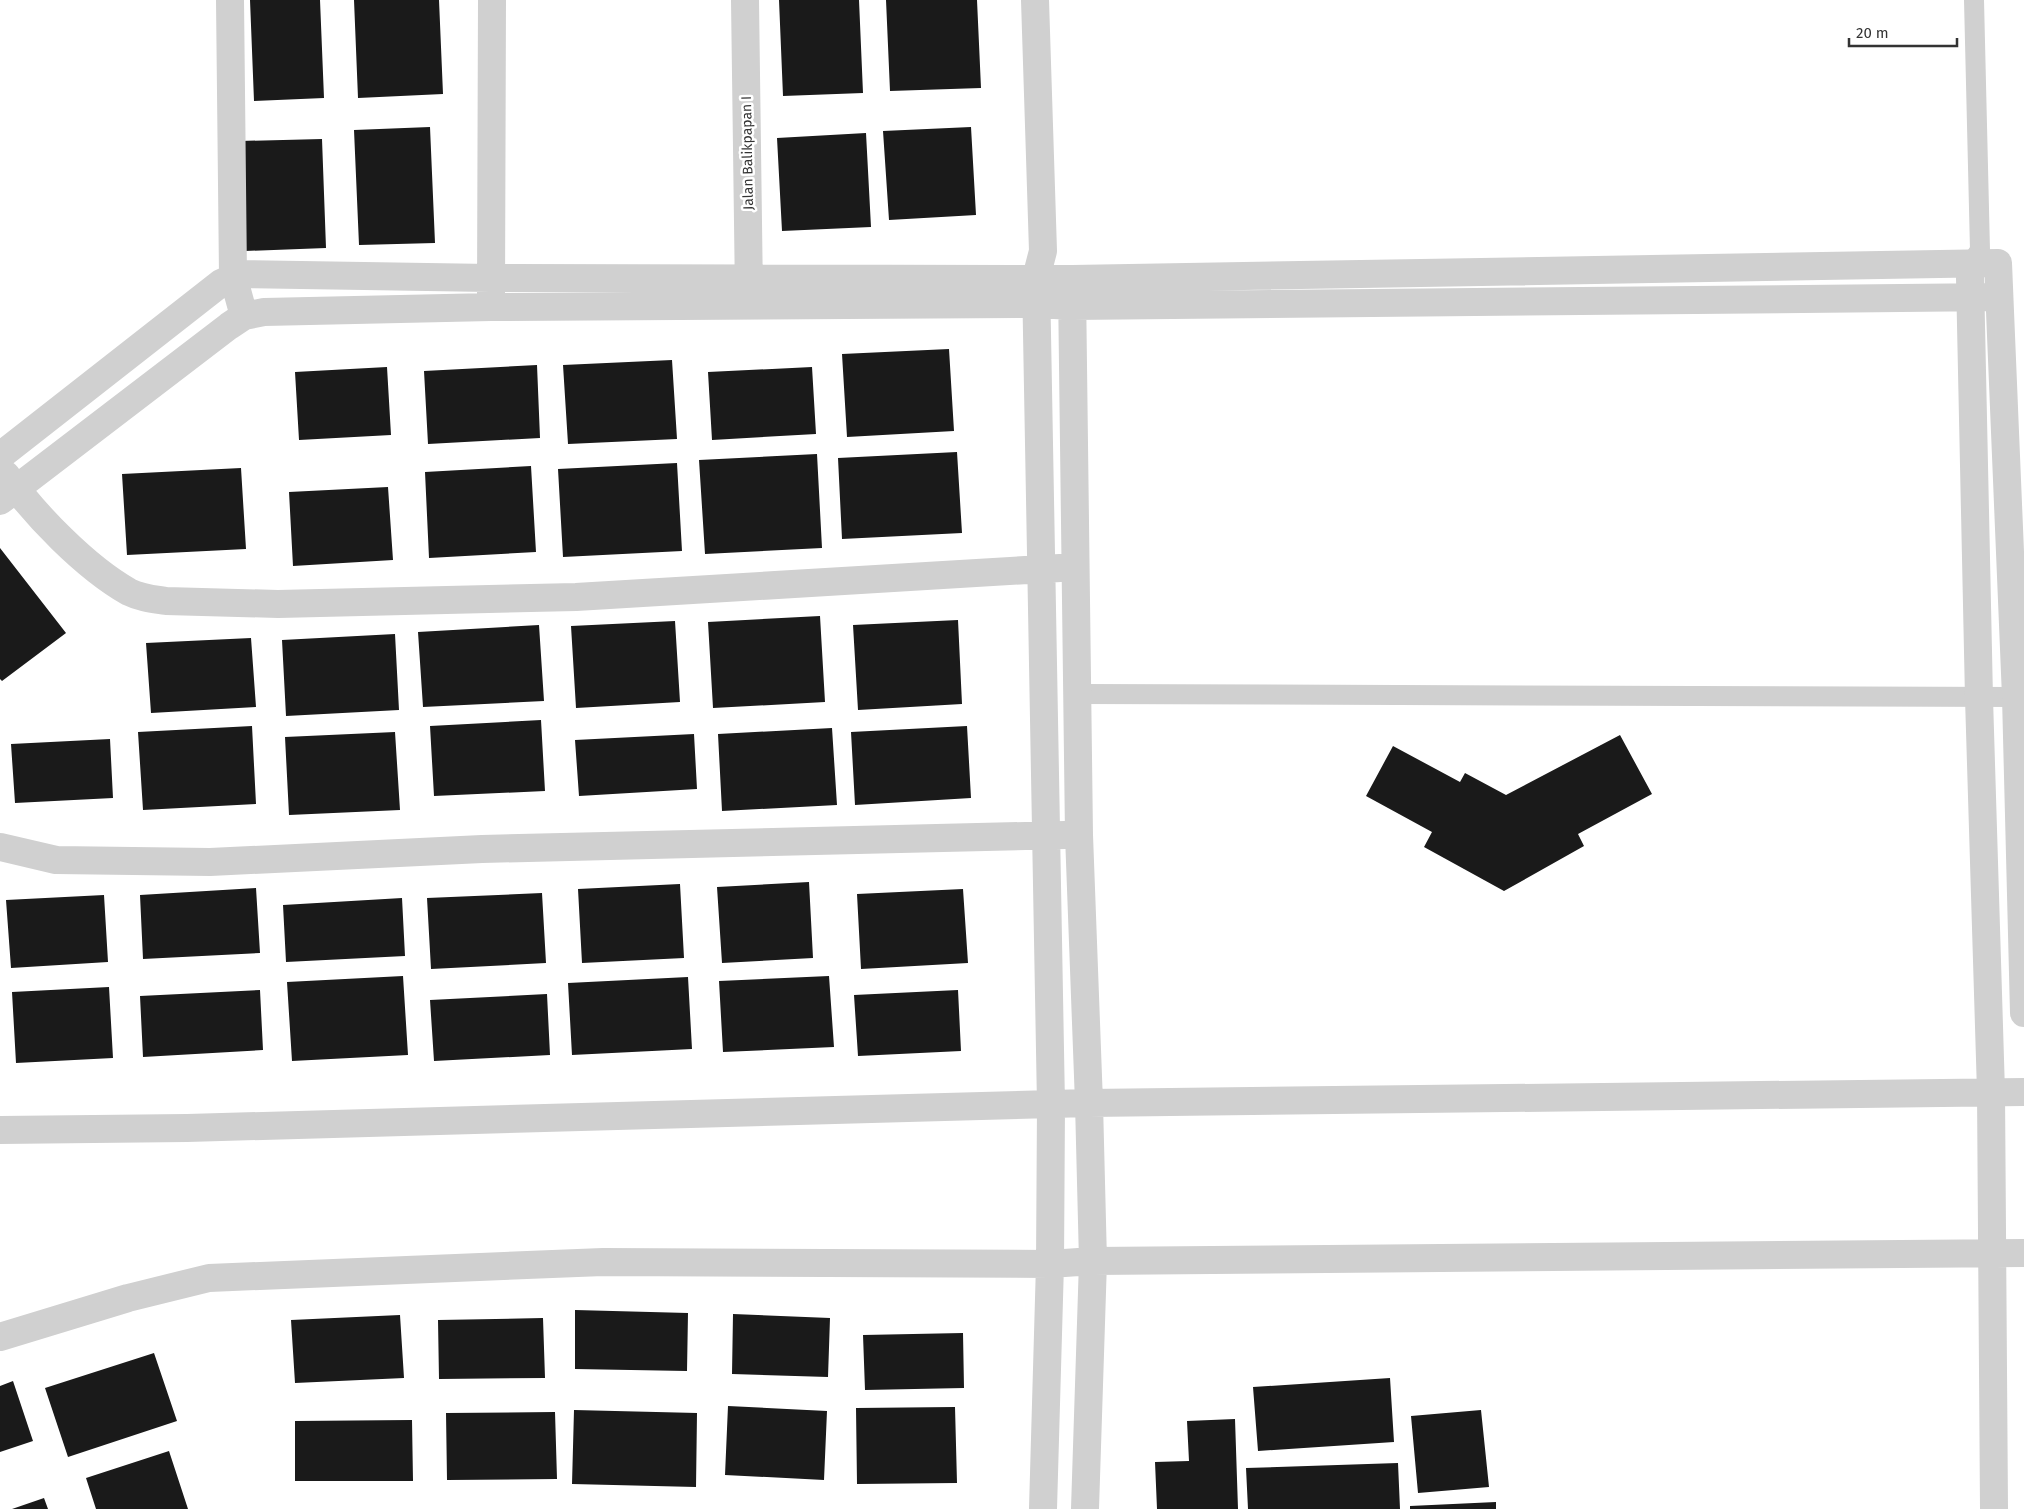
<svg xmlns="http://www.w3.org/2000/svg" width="2024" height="1509" viewBox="0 0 2024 1509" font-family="'Fira Sans',sans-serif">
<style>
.building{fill:#1a1a1a}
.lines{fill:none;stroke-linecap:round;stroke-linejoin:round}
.service{stroke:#d0d0d0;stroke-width:20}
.minor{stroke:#d0d0d0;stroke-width:28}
.labels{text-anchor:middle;stroke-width:5;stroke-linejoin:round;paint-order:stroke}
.street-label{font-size:14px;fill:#333;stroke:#fff}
</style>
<rect width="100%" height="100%" fill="#fff"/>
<!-- building -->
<path class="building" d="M 250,0 L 320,0 L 324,98 L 254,101 Z
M 354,0 L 439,0 L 443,94 L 358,98 Z
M 779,0 L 859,0 L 863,93 L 783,96 Z
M 886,0 L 977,0 L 981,88 L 890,91 Z
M 430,127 L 435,243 L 359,245 L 354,130 Z
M 971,127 L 976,215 L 889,220 L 883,131 Z
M 866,133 L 871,227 L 782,231 L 777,138 Z
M 322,139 L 326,248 L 245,251 L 240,141 Z
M 949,349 L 954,431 L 847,437 L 842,354 Z
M 672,360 L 677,439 L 568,444 L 563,365 Z
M 537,365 L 540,438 L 428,444 L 424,371 Z
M 387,367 L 391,435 L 299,440 L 295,372 Z
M 812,367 L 816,434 L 712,440 L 708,372 Z
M 957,452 L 962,533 L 842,539 L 838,458 Z
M 817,454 L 822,548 L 705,554 L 699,460 Z
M 677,463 L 682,551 L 563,557 L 558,469 Z
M 531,466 L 536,552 L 429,558 L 425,472 Z
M 241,468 L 246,549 L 127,555 L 122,474 Z
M 388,487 L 393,560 L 293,566 L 289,492 Z
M 0,548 L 66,633 L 2,681 L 0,679 Z
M 820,616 L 825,702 L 713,708 L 708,622 Z
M 958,620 L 962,704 L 858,710 L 853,625 Z
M 675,621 L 680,702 L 576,708 L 571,626 Z
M 539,625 L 544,701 L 423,707 L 418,632 Z
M 395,634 L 399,710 L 286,716 L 282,640 Z
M 251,638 L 256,707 L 151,713 L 146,643 Z
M 541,720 L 545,791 L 434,796 L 430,726 Z
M 252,726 L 256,804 L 143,810 L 138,732 Z
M 967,726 L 971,798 L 855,805 L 851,732 Z
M 832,728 L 837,805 L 722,811 L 718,734 Z
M 395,732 L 400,810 L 289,815 L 285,737 Z
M 694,734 L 697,789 L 579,796 L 575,740 Z
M 1620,735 L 1652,794 L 1578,834 L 1584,846 L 1504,891 L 1424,847 L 1432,832 L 1366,796 L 1393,746 L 1460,782 L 1465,773 L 1506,795 Z
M 110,739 L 113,798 L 15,803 L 11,744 Z
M 809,882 L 813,958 L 722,963 L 717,887 Z
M 680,884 L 684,958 L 582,963 L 578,889 Z
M 256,888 L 260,953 L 143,959 L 140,895 Z
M 963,889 L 968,963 L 861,969 L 857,894 Z
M 542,893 L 546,963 L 431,969 L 427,898 Z
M 104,895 L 108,962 L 11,968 L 6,900 Z
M 402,898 L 405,956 L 286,962 L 283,905 Z
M 403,976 L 408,1055 L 292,1061 L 287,982 Z
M 829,976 L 834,1047 L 723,1052 L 719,981 Z
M 688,977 L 692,1049 L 572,1055 L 568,983 Z
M 109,987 L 113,1058 L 16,1063 L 12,992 Z
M 260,990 L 263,1050 L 143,1057 L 140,996 Z
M 958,990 L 961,1051 L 858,1056 L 854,995 Z
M 547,994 L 550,1055 L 434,1061 L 430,1000 Z
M 575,1310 L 688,1313 L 687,1371 L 575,1369 Z
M 733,1314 L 830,1318 L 828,1377 L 732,1374 Z
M 400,1315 L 404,1378 L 295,1383 L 291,1320 Z
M 543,1318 L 545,1378 L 439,1379 L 438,1320 Z
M 963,1333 L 964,1388 L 865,1390 L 863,1335 Z
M 154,1353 L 177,1421 L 68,1457 L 45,1388 Z
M 1390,1378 L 1394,1442 L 1258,1451 L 1253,1387 Z
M 13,1381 L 33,1441 L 0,1452 L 0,1386 Z
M 728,1406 L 827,1411 L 824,1480 L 725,1475 Z
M 955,1407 L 957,1483 L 857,1484 L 856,1408 Z
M 574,1410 L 697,1413 L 696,1487 L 572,1484 Z
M 1481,1410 L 1489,1487 L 1418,1493 L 1411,1416 Z
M 555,1412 L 557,1479 L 447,1480 L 446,1413 Z
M 1235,1419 L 1238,1509 L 1157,1509 L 1155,1462 L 1189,1461 L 1187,1421 Z
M 412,1420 L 413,1481 L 295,1481 L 295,1421 Z
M 169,1451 L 188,1509 L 96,1509 L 86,1478 Z
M 1398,1463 L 1400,1509 L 1248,1509 L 1246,1468 Z
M 44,1498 L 48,1509 L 12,1509 Z
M 1496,1502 L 1496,1509 L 1410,1509 L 1410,1506 Z"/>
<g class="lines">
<!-- service -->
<path class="service" d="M 1970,265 L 1980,250 L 1974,0
M 1078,694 L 2016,697"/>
<!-- minor -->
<path class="minor" d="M 230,0 L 233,276 L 244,316
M 745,0 L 749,296
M 1035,0 L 1043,251 L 1036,278 L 1051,1105 L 1050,1264 L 1043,1509
M 1970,278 L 1979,698 L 1991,1092 L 1994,1509
M 1072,287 L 1079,835 L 1089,1103 L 1093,1261 L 1085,1509
M 491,295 L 492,0
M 0,456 L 221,283 L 241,274 L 490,278 L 1072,279 L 1998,263 L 2016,697 L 2024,1013
M 6,475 C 35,515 85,567 129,592 C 141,598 153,599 166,601 L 278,604 L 576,597 L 1060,568
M 0,501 L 229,326 L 244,316 L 264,312 L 491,307 L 1037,304 L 1072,306 L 1999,297
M 0,847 L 56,860 L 210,862 L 482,849 L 1065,835
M 0,1130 L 187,1128 L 1089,1103 L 2024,1092
M 0,1337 L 128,1298 L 209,1278 L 603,1262 L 1050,1264 L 1093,1261 L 2024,1253"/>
</g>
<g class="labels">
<!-- street labels -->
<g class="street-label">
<text transform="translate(747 153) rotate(-91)" y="5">Jalan Balikpapan I</text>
</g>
</g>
<!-- scale -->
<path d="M1849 38v8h108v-8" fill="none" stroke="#333333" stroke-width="2.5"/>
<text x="1856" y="38" font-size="15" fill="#333333" stroke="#ffffff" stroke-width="4" paint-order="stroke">20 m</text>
</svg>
